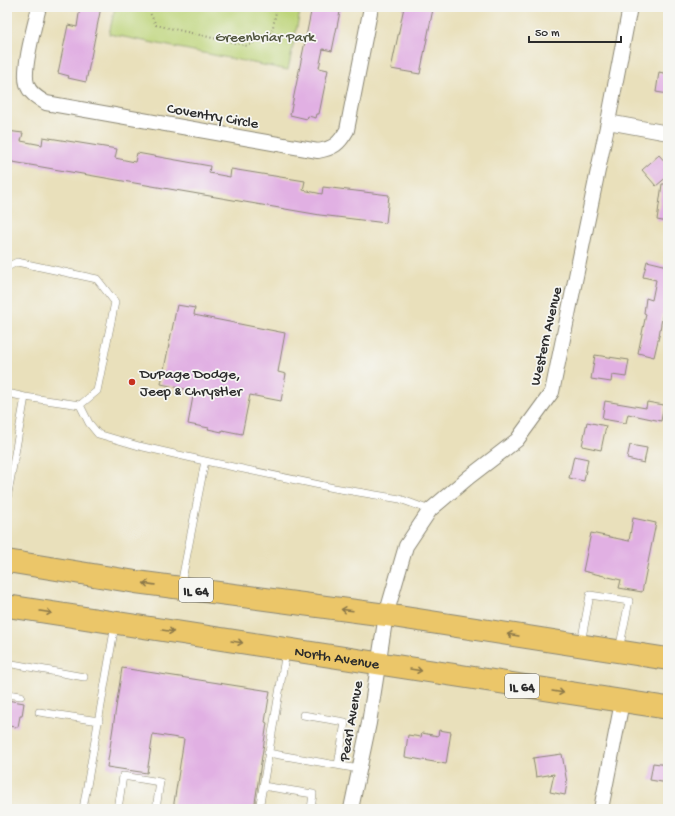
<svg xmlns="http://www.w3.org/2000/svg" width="675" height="816" viewBox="0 0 675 816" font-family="'Gochi Hand',sans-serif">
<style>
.green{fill:#bdd479;stroke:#748052}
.building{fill:#e1b0e3}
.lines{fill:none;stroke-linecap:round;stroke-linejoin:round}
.service-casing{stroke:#8a8673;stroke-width:8}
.minor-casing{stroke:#8a8673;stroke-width:16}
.primary-casing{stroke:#8a8673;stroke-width:24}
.path{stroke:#8a8673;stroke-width:2;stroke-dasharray:1 3;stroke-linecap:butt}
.service{stroke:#fff;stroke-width:7}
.minor{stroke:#fff;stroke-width:14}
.primary{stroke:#ebc669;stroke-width:22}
.oneway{stroke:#8b784a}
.poi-dot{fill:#c8321e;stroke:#f6f6f2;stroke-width:1.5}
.labels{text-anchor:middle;stroke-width:3.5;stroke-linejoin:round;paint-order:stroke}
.shield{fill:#f6f6f2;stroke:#686867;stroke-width:1}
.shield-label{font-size:14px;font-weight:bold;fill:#2b2b2b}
.park-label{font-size:15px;fill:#50553e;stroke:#f6f6f2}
.street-label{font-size:15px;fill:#2b2b2b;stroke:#f6f6f2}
.poi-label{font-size:15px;fill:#2b2b2b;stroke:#f6f6f2;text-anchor:start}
</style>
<rect width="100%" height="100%" fill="#f6f6f2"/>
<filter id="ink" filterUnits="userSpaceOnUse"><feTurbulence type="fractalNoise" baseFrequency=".025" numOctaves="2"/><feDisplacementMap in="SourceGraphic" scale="8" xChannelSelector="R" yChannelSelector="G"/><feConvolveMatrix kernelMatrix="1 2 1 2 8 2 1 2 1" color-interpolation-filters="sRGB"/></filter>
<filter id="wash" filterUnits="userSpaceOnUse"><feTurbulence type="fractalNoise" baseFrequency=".012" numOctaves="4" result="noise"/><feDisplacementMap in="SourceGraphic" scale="16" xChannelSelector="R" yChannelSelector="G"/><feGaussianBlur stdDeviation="0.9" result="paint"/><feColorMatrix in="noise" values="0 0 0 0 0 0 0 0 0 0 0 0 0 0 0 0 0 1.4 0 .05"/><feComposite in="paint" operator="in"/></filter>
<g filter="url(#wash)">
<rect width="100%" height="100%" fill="#e9e0bb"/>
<!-- green -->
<path class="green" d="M 115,7 L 301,7 L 288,70 L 109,34 Z"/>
<g id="blocks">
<!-- building -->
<path class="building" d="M 80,7 L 101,7 L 86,82 L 68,78 L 69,76 L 58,73 L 68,25 L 77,27 Z
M 312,7 L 341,7 L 332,51 L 323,49 L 319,68 L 328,70 L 319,114 L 317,114 L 316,118 L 308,116 L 307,119 L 290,115 Z
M 404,7 L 421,7 L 433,9 L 420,74 L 391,69 Z
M 659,72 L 668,74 L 668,94 L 656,92 Z
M 7,131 L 23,133 L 21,141 L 42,145 L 43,137 L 117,149 L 115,158 L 135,162 L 137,153 L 210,166 L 209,173 L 230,177 L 231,169 L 305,181 L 303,190 L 322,194 L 323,187 L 389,195 L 386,223 L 320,215 L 7,161 Z
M 659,155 L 668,165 L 668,176 L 656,186 L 642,170 Z
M 662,184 L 668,184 L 668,222 L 657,220 Z
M 647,261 L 668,266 L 668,295 L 666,294 L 659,336 L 654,357 L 638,353 L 646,314 L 644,313 L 646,298 L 652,300 L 656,280 L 643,277 Z
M 177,305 L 195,308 L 194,315 L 285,333 L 278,372 L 286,374 L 281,401 L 250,395 L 242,434 L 222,430 L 222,432 L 208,429 L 209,428 L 188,424 L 194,391 L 161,384 Z
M 595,355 L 629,360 L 626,377 L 612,375 L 611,382 L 591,379 Z
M 605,401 L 646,408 L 647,402 L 664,405 L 661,421 L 628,414 L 626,423 L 602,419 Z
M 587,422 L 606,426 L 601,450 L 582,446 Z
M 630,445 L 647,448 L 644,463 L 627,459 Z
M 574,456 L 588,459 L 584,481 L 569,478 Z
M 633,518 L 656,523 L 642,592 L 619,588 L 621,580 L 583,571 L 591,533 L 629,541 Z
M 122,668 L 270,691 L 265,722 L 267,723 L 254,809 L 173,809 L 184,739 L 153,734 L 147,773 L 107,767 Z
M 7,700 L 24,703 L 22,716 L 20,716 L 18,727 L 7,726 Z
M 439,730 L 451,732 L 446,764 L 405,757 L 408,735 L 421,737 L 422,733 L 438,736 Z
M 562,754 L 567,783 L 565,795 L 550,792 L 554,774 L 536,777 L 533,758 Z
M 653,763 L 668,765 L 668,783 L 650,780 Z"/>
</g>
</g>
<g filter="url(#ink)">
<use href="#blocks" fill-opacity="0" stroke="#8a8673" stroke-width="1"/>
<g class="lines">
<defs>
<path id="service" d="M 7,267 L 17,262 L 97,279 L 115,302 L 97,391 L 80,405 L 25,397 L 7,393
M 80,405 L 89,423 L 98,434 L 139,446 L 205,461
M 7,499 L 25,397
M 181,585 L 205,461 L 334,488 L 400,499 L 430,510
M 581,643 L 590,595 L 629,601 L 619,650
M 7,663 L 84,677
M 7,694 L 21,696
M 39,712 L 99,721
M 303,715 L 345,722 L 338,765
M 268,753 L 359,769
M 263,786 L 286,652
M 83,809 L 115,625
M 118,809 L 123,776 L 160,782 L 156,809
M 259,809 L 263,786 L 313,794 L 311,809"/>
<path id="minor" d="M 39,7 C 35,24 22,69 27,84 C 29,93 38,98 46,103 L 318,151 C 334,148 339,144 347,130 L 371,7
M 608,122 L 668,133
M 351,809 L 369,723 L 386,615 L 406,546 L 430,510 L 469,477 L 517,440 L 552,392 L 608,122 L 630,7
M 601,809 L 622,702"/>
<g id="primary">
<path d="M 7,561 L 136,582 L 386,615 L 668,659"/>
<path id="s1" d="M 7,606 L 668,708"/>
</g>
</defs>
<!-- service casing -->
<use href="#service" class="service-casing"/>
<!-- minor casing -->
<use href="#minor" class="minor-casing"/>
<!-- primary casing -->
<use href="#primary" class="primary-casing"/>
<!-- path -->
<path class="path" d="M 147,7 L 156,25 L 248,46 L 272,32 L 277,7"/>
<!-- service -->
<use href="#service" class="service"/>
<!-- minor -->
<use href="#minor" class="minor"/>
<!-- primary -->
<use href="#primary" class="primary"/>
</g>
<!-- one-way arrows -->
<defs><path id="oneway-shaft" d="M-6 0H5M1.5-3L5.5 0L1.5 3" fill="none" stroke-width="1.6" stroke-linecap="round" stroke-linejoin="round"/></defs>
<g class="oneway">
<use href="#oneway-shaft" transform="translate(149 584) rotate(-172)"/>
<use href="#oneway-shaft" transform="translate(347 610) rotate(-173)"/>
<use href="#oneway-shaft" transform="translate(46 612) rotate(9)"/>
<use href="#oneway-shaft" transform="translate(168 631) rotate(9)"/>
<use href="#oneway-shaft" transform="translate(513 635) rotate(-171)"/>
<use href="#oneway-shaft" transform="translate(237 642) rotate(9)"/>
<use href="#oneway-shaft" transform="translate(416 670) rotate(9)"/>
<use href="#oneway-shaft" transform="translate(558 692) rotate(9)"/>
</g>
</g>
<!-- markers -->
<circle class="poi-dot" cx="132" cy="382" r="4"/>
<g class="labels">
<!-- shield labels -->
<g class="shield">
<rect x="179" y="578" width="34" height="24" rx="3"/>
<rect x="505" y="674" width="34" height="24" rx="3"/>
</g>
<g class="shield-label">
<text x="196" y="595">IL 64</text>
<text x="522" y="691">IL 64</text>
</g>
<!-- park labels -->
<g class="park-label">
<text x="265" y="41">Greenbriar Park</text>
</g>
<!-- street labels -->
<g class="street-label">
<text transform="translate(213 115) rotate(10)" y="5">Coventry Circle</text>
<text transform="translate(545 336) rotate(-77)" y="5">Western Avenue</text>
<text dy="5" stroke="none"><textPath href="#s1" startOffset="334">North Avenue</textPath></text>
<text transform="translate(350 721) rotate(-80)" y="5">Pearl Avenue</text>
</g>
<!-- poi labels -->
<g class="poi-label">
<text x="140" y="378">DuPage Dodge,<tspan x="140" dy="17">Jeep &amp; Chrystler</tspan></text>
</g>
</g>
<!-- margin -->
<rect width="675" height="816" fill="none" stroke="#f6f6f2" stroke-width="24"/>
<!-- scale -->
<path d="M529 36v6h92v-6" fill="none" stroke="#2b2b2b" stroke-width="2"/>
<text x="535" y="36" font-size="12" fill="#2b2b2b" stroke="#f6f6f2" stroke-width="3" paint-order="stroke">50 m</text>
</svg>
